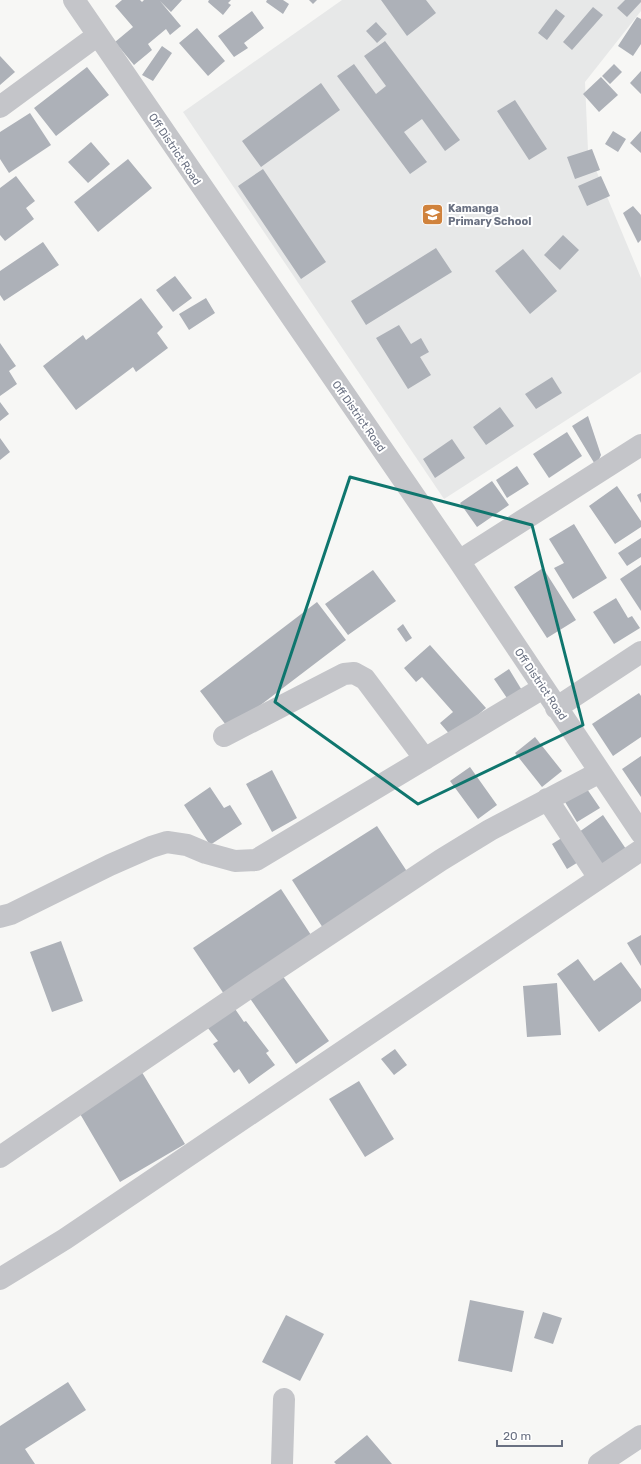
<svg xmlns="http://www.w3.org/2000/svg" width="641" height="1464" viewBox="0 0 641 1464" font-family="Rubik,sans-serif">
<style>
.built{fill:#e7e8e8}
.building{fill:#adb1b8}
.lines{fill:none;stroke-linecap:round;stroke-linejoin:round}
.minor{stroke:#c4c5c9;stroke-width:22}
.marked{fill:none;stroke:#0f766e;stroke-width:3;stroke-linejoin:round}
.labels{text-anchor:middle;stroke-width:4;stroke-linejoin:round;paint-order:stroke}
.street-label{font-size:11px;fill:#6a7182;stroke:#fff}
.poi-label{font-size:11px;font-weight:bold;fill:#6a7182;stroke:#fff;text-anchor:start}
</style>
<rect width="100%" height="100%" fill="#f7f7f5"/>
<!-- built -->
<path class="built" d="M 342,0 L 641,0 L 641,11 L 585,82 L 588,151 L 641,278 L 641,372 L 444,499 L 183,112 Z"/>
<!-- building -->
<path class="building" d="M 122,0 L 140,0 L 142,2 L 144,0 L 182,0 L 171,12 L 160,1 L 181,26 L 170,35 L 166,29 L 148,44 L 152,50 L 134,65 L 115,42 L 133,27 L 115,6 Z
M 209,0 L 231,0 L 228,3 L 231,5 L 223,15 L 208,2 Z
M 267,0 L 283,0 L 289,4 L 283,14 L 266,2 Z
M 309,0 L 317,0 L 313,4 Z
M 381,0 L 426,0 L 436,13 L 407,36 Z
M 625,0 L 641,0 L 641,2 L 627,17 L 617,8 Z
M 593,7 L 603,15 L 572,50 L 563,42 Z
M 556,9 L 565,16 L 547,40 L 538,33 Z
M 252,11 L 264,28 L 244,43 L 248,48 L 234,57 L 218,36 Z
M 637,17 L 641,19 L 641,44 L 633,56 L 618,46 Z
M 376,22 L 387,34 L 377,43 L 366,31 Z
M 197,28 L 225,61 L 208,76 L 179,43 Z
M 385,41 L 460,140 L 445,151 L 422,119 L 404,132 L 427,162 L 410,174 L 337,76 L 354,64 L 376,94 L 386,86 L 364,56 Z
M 162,46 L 172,53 L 153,81 L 142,75 Z
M 0,56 L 15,72 L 0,85 Z
M 614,64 L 622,72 L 610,84 L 602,76 Z
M 87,67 L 109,95 L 56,136 L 34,108 Z
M 641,71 L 641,94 L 630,83 Z
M 601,77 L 618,95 L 599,112 L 583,94 Z
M 321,83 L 340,110 L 261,167 L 242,141 Z
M 515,100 L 547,149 L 529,160 L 497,111 Z
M 30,113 L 51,145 L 9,173 L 0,159 L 0,132 Z
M 613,131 L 626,139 L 618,152 L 605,144 Z
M 641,131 L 641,153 L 630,143 Z
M 91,142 L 110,164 L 88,183 L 68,162 Z
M 592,149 L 600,170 L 575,179 L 567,157 Z
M 128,159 L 152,188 L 98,232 L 74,202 Z
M 263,169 L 326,262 L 301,279 L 238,186 Z
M 16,176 L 35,201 L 26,208 L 34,219 L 5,241 L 0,235 L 0,188 Z
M 601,176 L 610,196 L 587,206 L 578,186 Z
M 633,206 L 641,215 L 641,240 L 638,243 L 623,213 Z
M 563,235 L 579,250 L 560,270 L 544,255 Z
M 43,242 L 59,265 L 4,301 L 0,295 L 0,271 Z
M 436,248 L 452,272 L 366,325 L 351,301 Z
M 523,249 L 557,291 L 530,314 L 495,271 Z
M 175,276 L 192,298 L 173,312 L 156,290 Z
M 141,298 L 163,327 L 157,333 L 168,348 L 136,372 L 133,367 L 76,410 L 43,366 L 83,335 L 86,340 Z
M 206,298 L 215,313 L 189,330 L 179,314 Z
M 399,325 L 411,344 L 421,338 L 429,352 L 420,357 L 431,375 L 408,389 L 376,338 Z
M 0,343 L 16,366 L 9,371 L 17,384 L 0,396 Z
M 552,377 L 562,393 L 536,409 L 525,394 Z
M 0,402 L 9,414 L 0,421 Z
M 500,407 L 514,426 L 486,445 L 473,427 Z
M 588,416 L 601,455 L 596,466 L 572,426 Z
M 567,432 L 582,456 L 549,478 L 533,454 Z
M 0,438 L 10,452 L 0,460 Z
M 452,439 L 465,458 L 435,478 L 423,459 Z
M 517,466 L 529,484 L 507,498 L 496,480 Z
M 492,481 L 509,505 L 477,527 L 460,503 Z
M 617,486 L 641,521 L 641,527 L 615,544 L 589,506 Z
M 641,493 L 641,503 L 637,495 Z
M 574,524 L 607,578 L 573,599 L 554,568 L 564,563 L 549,539 Z
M 641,538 L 641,557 L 627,566 L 618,553 Z
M 641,565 L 641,611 L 620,579 Z
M 543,568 L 576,620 L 547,638 L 514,587 Z
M 373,570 L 396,601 L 348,635 L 325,604 Z
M 616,598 L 628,618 L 632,616 L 640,628 L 614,644 L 593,612 Z
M 317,602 L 346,640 L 229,729 L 200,691 Z
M 403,624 L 412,638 L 406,642 L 397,629 Z
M 430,645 L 486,708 L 452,737 L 440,723 L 453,712 L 422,677 L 416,682 L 404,668 Z
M 509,669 L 523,692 L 509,701 L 494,679 Z
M 639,693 L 641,696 L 641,737 L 613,756 L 592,724 Z
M 535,737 L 562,771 L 542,787 L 515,753 Z
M 641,756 L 641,797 L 622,769 Z
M 470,767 L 497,805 L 478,819 L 450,781 Z
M 272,770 L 297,818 L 272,832 L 246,784 Z
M 210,787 L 224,808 L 230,805 L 242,824 L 210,845 L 184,805 Z
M 587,789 L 600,808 L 577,822 L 565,802 Z
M 603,815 L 626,849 L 602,865 L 579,832 Z
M 377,826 L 408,873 L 323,928 L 292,880 Z
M 565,836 L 580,861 L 567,869 L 552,844 Z
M 281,889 L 311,935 L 224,994 L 193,948 Z
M 641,935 L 641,966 L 627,943 Z
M 61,941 L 83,1001 L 52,1012 L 30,952 Z
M 578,959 L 594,981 L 621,962 L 641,989 L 641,1001 L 599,1032 L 557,974 Z
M 282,975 L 329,1041 L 296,1064 L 249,997 Z
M 557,983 L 561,1035 L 527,1037 L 523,986 Z
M 231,1003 L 244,1022 L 246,1021 L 269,1051 L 266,1053 L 275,1065 L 249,1084 L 239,1069 L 234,1073 L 213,1044 L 218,1041 L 204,1023 Z
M 395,1049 L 407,1065 L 394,1075 L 381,1059 Z
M 140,1069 L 185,1144 L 120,1182 L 76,1107 Z
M 359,1081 L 394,1139 L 365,1157 L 329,1099 Z
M 470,1300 L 524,1311 L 512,1372 L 458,1361 Z
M 543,1312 L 562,1318 L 553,1344 L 534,1338 Z
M 286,1315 L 324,1334 L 300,1381 L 262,1362 Z
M 68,1382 L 86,1410 L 25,1449 L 35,1464 L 0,1464 L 0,1426 Z
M 367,1435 L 392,1464 L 336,1464 L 334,1462 Z"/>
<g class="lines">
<!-- minor -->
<path class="minor" d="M 74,0 L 459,561 L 641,833
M 0,107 L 98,35
M 459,561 L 641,445
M 556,708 L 641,652
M 224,736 L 344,674 L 354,673 L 365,679 L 425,759
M 547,799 L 599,878
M 0,917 L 11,914 L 110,865 L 151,847 L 167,842 L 187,845 L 206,853 L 235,861 L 256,860 L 543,688
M 0,1157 L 250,987 L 441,860 L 490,830 L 600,772
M 0,1279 L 65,1239 L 641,850
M 282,1464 L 284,1399
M 599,1464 L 641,1436"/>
</g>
<!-- marked area -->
<path class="marked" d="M 350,477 L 532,525 L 583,725 L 418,804 L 275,702 Z"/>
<!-- icons -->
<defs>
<symbol id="school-square" viewBox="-11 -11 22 22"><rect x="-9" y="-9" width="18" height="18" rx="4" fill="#d0823c" stroke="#fff"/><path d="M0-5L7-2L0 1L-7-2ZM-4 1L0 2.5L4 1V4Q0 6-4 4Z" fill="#fff"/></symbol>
</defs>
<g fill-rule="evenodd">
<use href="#school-square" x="420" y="202" width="25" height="25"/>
</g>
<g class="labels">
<!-- street labels -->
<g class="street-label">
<text transform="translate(175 149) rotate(56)" y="4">Off District Road</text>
<text transform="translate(359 416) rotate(55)" y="4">Off District Road</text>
<text transform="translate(541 684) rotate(56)" y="4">Off District Road</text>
</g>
<!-- poi labels -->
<g class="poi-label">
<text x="448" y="212">Kamanga<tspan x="448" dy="13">Primary School</tspan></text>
</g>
</g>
<!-- scale -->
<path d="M497 1440v6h65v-6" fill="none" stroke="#6a7182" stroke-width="2"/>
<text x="503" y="1440" font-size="12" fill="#6a7182" stroke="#ffffff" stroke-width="3" paint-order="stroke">20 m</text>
</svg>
